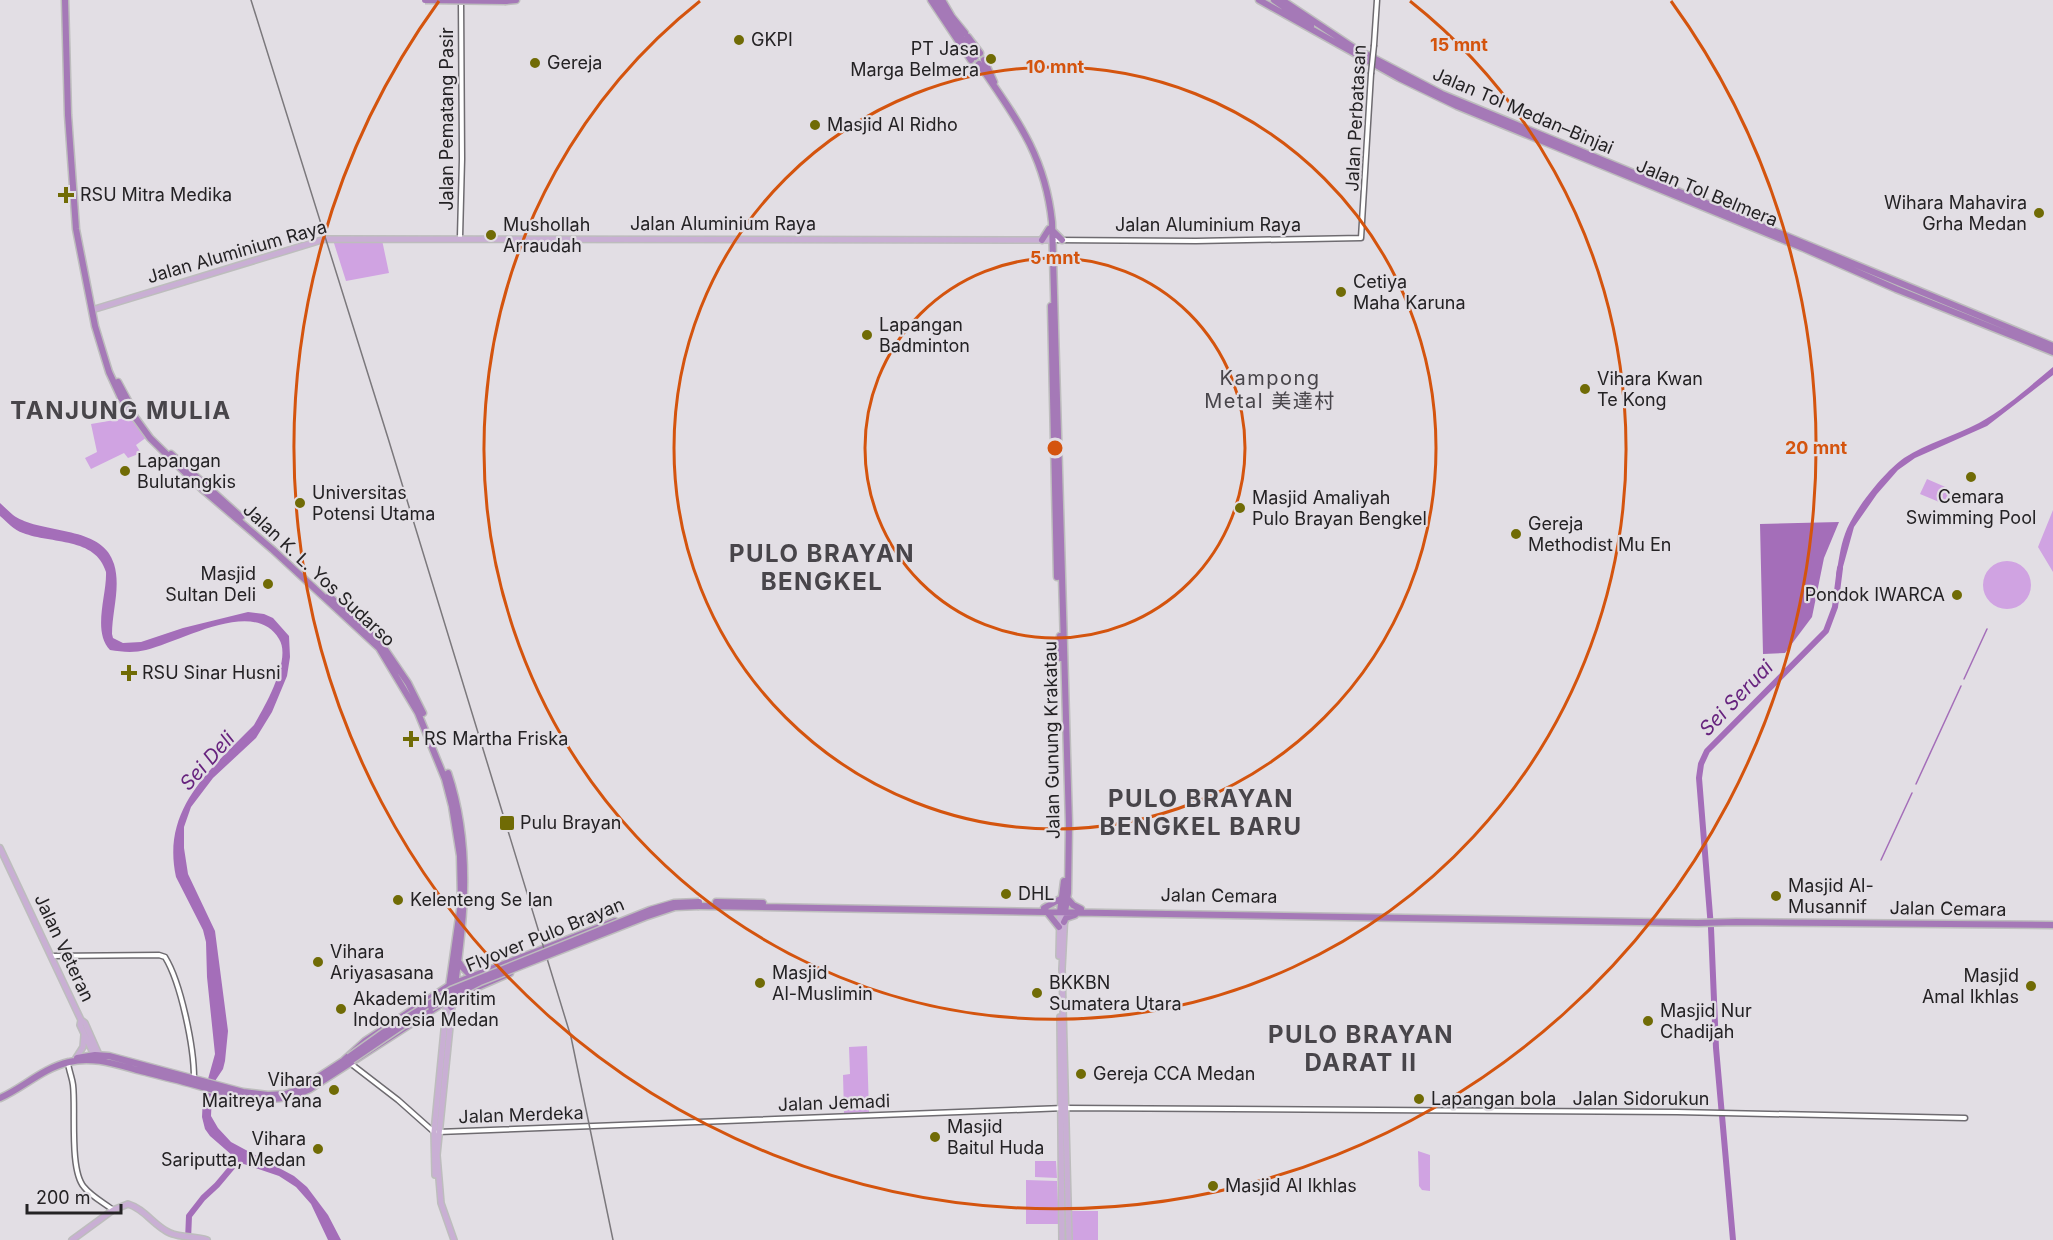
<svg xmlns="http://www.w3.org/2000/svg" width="2053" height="1240" viewBox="0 0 2053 1240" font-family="Inter,'Noto Sans SC',sans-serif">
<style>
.green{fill:#d0a3e2}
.water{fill:#a46eb9}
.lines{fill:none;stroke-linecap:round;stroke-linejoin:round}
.stream{stroke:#a46eb9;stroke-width:1.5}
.river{stroke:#a46eb9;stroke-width:6}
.minor-casing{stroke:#6e6b70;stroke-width:7}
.major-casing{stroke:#bdbdbd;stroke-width:8}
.highway-casing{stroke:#bdbdbd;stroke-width:9}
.minor{stroke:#fff;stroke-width:4}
.major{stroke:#c9afd4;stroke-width:5}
.highway{stroke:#a579b7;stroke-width:6}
.rail{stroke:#7b787c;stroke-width:1.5}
.minor-bridge-casing{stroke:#6e6b70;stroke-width:7;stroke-linecap:butt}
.highway-bridge-casing{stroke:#bdbdbd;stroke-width:9;stroke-linecap:butt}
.minor-bridge{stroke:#fff;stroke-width:4}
.highway-bridge{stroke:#a579b7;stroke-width:6}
.ring{fill:none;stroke:#d4540e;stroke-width:3}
.poi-dot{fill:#706b05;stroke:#e2dee4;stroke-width:2}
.labels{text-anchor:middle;stroke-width:4.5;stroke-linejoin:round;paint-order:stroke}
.poi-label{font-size:18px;fill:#242224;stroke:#e2dee4;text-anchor:start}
.street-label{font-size:18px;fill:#242224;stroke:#e2dee4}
.neighbourhood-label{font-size:20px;letter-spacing:1.5px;fill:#48454a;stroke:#e2dee4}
.water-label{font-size:20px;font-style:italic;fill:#67237e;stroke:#e2dee4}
.district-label{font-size:24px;font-weight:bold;letter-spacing:1.5px;fill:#48454a;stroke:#e2dee4}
.centre{fill:#d4540e;stroke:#e2dee4;stroke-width:3}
.ring-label{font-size:18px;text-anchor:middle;font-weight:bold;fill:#d4540e;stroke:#e2dee4;stroke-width:4.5;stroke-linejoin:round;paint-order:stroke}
</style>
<rect width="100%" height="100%" fill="#e2dee4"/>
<!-- green -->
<path class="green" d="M 333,240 L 382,240 L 389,273 L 346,281 Z
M 132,417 L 147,437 L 136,445 L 141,453 L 128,458 L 124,453 L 91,469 L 85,458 L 97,452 L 91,424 Z
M 1927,479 L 1950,489 L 1944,504 L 1920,494 Z
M 2053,510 L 2053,572 L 2038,547 Z
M1983 585a24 24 0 1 1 48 0a24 24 0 1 1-48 0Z
M 867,1046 L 869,1112 L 844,1113 L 843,1075 L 850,1074 L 849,1047 Z
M 1418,1151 L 1430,1155 L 1430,1191 L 1422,1190 L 1419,1186 Z
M 1035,1161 L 1056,1161 L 1057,1178 L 1035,1177 Z
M 1026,1180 L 1057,1181 L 1059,1224 L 1026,1224 Z
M 1070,1211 L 1098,1211 L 1098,1240 L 1070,1240 Z"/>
<!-- water -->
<path class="water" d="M 2053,367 L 2053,375 L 1987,426 L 1915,458 L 1898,470 L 1877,494 L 1854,527 L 1841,574 L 1836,575 C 1839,561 1840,547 1845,534 C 1853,511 1884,472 1904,458 C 1927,443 1955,436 1979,423 C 2006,408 2030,386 2053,367 Z
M 0,503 C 7,509 13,517 22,520 C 50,533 104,528 114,564 C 121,587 112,611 112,634 L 113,638 L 123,643 L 141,642 L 183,628 L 248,612 L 264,614 L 273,618 L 289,636 L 290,657 L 287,676 L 272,712 L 256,738 L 213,778 L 191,807 L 184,827 L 184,848 L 188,874 L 215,931 L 228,1031 L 225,1061 L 223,1069 L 215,1081 L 212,1094 L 211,1116 L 218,1128 L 231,1142 L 294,1176 L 307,1187 L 328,1215 L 341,1240 L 328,1240 L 311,1204 L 296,1187 L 279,1176 L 241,1163 L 210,1136 L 205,1129 L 202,1117 L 203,1097 L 215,1054 L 207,977 L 206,942 L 203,930 L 176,877 C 161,808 211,769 254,725 C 265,706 292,659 279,639 C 254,597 181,642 146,650 C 134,653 122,652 110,650 C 92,631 107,595 106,572 C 96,537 51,544 23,533 C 14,530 7,522 0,516 Z
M 1839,522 L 1824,558 L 1812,617 L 1785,653 L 1763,654 L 1760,524 Z"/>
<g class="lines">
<!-- stream -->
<path class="stream" d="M 1964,679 L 1987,629
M 1916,784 L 1961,686
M 1881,860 L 1912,793"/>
<!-- river -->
<path class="river" d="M 188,1240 L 189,1216 L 203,1198 L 217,1185 L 233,1166 L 240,1156
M 1733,1240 L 1716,1048 L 1711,928 L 1699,778 L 1701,764 L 1707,751 L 1826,631 L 1835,607 L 1840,568"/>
<defs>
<path id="minor" d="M 1374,45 L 1377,0
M 460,237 L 462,159 L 461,1
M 1053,240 L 1196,241 L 1361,238 L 1371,74
M 52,956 L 159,955 L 165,957 C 181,983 194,1047 194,1078
M 68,1063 C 69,1071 72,1077 73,1085 C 76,1108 69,1170 84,1187 C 91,1196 104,1203 113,1210
M 350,1063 L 398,1100 L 434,1132
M 438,1132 L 1065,1108 L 1677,1112 L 1965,1118"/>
<path id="major" d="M 95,309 L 325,239 L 1053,240
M 0,848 L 81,1020 L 85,1023 L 100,1057
M 1065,912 L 1062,969 L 1069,1240
M 1059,956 L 1060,912
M 453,997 L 437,1155 L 441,1203 L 454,1240
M 1060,1017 L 1062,1240
M 81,1020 L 80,1025 L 95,1057
M 76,1058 L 83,1047 L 84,1035
M 435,1175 L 434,1132 L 447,1000
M 72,1240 L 113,1210 L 128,1204 C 145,1209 154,1226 170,1233 C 182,1238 196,1236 207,1240"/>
<path id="highway" d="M 65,0 L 68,115 L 76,229 L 95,326 L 109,372 L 121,398 L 150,438 L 202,489 L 273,550 L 379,648 L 418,713 L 445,779 L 452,806 L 460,856 L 461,903 L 448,994
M 931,0 L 971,60
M 936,0 L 975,57
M 942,0 L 952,17 L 965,33
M 1259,0 L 1399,78 L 1457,106 L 1803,248 L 1896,289 L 2053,352
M 1274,0 L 1311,26
M 1282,0 L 1354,48 L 1442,94 L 2053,346
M 506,1 L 516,0
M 968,37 L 980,53
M 984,60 L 994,82
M 979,64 C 1016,118 1045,155 1052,222 L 1069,824 L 1068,893 L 1065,912
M 1053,231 L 1062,240
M 1042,240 L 1049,229
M 1051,306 L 1057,577
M 118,382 L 133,410
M 171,454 L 241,517
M 329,596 L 380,642 L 408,683 L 423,713
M 1060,636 L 1061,658
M 448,773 C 472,844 465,918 454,991
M 1067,898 L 1073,905 L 1081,909
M 716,902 L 763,903
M 699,906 L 1698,923 L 1736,922 L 2053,925
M 1044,908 L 1062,898
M 1047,912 L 1059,927
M 1060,912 L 1064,881
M 1064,922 L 1066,918 L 1075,915
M 458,961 L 462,967 L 471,976
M 473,989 L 510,973
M 451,1007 L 465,991
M 77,1058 L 95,1055 L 109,1056 L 243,1092 L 268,1095 L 285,1094 L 300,1089 L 346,1059
M 344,1060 L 365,1041 L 450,985 L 615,921
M 0,1098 C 23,1088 43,1068 69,1062 C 92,1056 115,1064 137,1070 C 157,1075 178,1080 199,1086 C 237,1096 273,1108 310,1089 L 440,1005"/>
</defs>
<!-- minor casing -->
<use href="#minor" class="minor-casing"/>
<!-- major casing -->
<use href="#major" class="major-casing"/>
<!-- highway casing -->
<use href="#highway" class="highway-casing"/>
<!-- minor -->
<use href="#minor" class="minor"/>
<!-- major -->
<use href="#major" class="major"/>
<!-- highway -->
<use href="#highway" class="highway"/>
<!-- rail -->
<path class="rail" d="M 251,0 L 388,438 L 571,1037 L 613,1240"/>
<defs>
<path id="minor-bridge" d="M 1371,74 L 1374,45"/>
<path id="highway-bridge" d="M 425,0 L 506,1
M 431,1007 L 480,982 L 645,917 L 675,907 L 699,906
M 349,1057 L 384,1032 L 451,990 L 650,910 L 674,903 L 699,902
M 352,1060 L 405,1024"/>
</defs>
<!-- minor-bridge casing -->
<use href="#minor-bridge" class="minor-bridge-casing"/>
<!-- highway-bridge casing -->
<use href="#highway-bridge" class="highway-bridge-casing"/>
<!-- minor-bridge -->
<use href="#minor-bridge" class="minor-bridge"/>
<!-- highway-bridge -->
<use href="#highway-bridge" class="highway-bridge"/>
</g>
<!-- distance rings -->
<g class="ring">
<circle cx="1055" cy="448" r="190"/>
<circle cx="1055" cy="448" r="381"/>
<path d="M1410 1A571 571 0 1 1 700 1"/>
<path d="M1671 1A761 761 0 1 1 439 1"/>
</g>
<!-- markers -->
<g class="poi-dot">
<circle cx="739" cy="40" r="6"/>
<circle cx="991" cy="59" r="6"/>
<circle cx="535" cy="63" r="6"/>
<circle cx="815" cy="125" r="6"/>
<path d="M63 186h6v6h6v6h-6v6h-6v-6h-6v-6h6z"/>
<circle cx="2039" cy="213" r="6"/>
<circle cx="491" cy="235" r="6"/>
<circle cx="1341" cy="292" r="6"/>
<circle cx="867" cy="335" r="6"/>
<circle cx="1585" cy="389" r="6"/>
<circle cx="125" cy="471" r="6"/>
<circle cx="1971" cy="477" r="6"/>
<circle cx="300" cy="503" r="6"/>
<circle cx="1240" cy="508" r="6"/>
<circle cx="1516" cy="534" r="6"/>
<circle cx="268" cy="584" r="6"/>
<circle cx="1957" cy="595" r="6"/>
<path d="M126 664h6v6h6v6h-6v6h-6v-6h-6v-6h6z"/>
<path d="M408 730h6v6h6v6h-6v6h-6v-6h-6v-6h6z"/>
<rect x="499" y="815" width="16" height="16" rx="3"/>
<circle cx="1006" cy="894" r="6"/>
<circle cx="1776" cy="896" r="6"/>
<circle cx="398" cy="900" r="6"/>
<circle cx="318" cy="962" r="6"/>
<circle cx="760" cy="983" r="6"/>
<circle cx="2031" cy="986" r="6"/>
<circle cx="1037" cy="993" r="6"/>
<circle cx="341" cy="1009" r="6"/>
<circle cx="1648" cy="1021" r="6"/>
<circle cx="1081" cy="1074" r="6"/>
<circle cx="334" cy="1090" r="6"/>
<circle cx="1419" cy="1099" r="6"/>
<circle cx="935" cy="1137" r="6"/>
<circle cx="318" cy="1149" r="6"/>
<circle cx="1213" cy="1186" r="6"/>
</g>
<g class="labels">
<!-- poi labels -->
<g class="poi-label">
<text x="751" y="46">GKPI</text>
<text x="979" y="55" text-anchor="end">PT Jasa<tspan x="979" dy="21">Marga Belmera</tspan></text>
<text x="547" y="69">Gereja</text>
<text x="827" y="131">Masjid Al Ridho</text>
<text x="80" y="201">RSU Mitra Medika</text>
<text x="2027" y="209" text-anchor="end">Wihara Mahavira<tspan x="2027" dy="21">Grha Medan</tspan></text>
<text x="503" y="231">Mushollah<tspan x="503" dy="21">Arraudah</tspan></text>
<text x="1353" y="288">Cetiya<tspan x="1353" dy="21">Maha Karuna</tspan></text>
<text x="879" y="331">Lapangan<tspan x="879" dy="21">Badminton</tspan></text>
<text x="1597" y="385">Vihara Kwan<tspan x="1597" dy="21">Te Kong</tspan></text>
<text x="137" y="467">Lapangan<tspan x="137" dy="21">Bulutangkis</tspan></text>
<text x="312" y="499">Universitas<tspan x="312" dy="21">Potensi Utama</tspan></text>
<text x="1971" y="503" text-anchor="middle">Cemara<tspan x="1971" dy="21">Swimming Pool</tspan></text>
<text x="1252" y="504">Masjid Amaliyah<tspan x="1252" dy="21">Pulo Brayan Bengkel</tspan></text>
<text x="1528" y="530">Gereja<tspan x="1528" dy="21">Methodist Mu En</tspan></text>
<text x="256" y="580" text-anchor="end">Masjid<tspan x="256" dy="21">Sultan Deli</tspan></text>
<text x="1945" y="601" text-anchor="end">Pondok IWARCA</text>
<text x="142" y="679">RSU Sinar Husni</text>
<text x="424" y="745">RS Martha Friska</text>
<text x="520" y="829">Pulu Brayan</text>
<text x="1788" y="892">Masjid Al-<tspan x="1788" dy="21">Musannif</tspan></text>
<text x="1018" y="900">DHL</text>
<text x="410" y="906">Kelenteng Se Ian</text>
<text x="330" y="958">Vihara<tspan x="330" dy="21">Ariyasasana</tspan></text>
<text x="772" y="979">Masjid<tspan x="772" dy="21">Al-Muslimin</tspan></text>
<text x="2019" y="982" text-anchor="end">Masjid<tspan x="2019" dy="21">Amal Ikhlas</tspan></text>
<text x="1049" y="989">BKKBN<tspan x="1049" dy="21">Sumatera Utara</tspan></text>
<text x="353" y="1005">Akademi Maritim<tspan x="353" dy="21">Indonesia Medan</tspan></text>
<text x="1660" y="1017">Masjid Nur<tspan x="1660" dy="21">Chadijah</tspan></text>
<text x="1093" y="1080">Gereja CCA Medan</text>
<text x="322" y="1086" text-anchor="end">Vihara<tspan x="322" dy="21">Maitreya Yana</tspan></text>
<text x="1431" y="1105">Lapangan bola</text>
<text x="947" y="1133">Masjid<tspan x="947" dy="21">Baitul Huda</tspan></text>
<text x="306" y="1145" text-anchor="end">Vihara<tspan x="306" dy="21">Sariputta, Medan</tspan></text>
<text x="1225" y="1192">Masjid Al Ikhlas</text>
</g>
<!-- street labels -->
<g class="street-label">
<text transform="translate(1523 111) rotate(23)" y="6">Jalan Tol Medan–Binjai</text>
<text transform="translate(1356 118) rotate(-87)" y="6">Jalan Perbatasan</text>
<text transform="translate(447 119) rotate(-90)" y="6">Jalan Pematang Pasir</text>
<text transform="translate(1707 193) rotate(22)" y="6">Jalan Tol Belmera</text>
<text x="723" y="230">Jalan Aluminium Raya</text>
<text x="1208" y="231">Jalan Aluminium Raya</text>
<text transform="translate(237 252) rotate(-16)" y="6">Jalan Aluminium Raya</text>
<text transform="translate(319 575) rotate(43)" y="6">Jalan K. L. Yos Sudarso</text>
<text transform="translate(1052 740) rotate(-91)" y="6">Jalan Gunung Krakatau</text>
<text transform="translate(1219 896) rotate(1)" y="6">Jalan Cemara</text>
<text transform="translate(1948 909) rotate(1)" y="6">Jalan Cemara</text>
<text transform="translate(545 935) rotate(-22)" y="6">Flyover Pulo Brayan</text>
<text transform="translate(64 948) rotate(65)" y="6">Jalan Veteran</text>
<text x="1641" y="1105">Jalan Sidorukun</text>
<text transform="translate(834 1103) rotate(-2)" y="6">Jalan Jemadi</text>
<text transform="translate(521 1115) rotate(-2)" y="6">Jalan Merdeka</text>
</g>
<!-- neighbourhood labels -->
<g class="neighbourhood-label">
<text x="1270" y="385">Kampong<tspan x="1270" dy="23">Metal 美達村</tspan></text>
</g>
<!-- water labels -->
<g class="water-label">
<text transform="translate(1736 698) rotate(-46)" y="7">Sei Seruai</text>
<text transform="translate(207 761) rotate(-48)" y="7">Sei Deli</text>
</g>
<!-- district labels -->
<g class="district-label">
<text x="121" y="419">TANJUNG MULIA</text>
<text x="822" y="562">PULO BRAYAN<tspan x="822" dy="28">BENGKEL</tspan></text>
<text x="1201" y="807">PULO BRAYAN<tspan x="1201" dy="28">BENGKEL BARU</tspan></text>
<text x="1361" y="1043">PULO BRAYAN<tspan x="1361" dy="28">DARAT II</tspan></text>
</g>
</g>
<circle cx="1055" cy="448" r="9" class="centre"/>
<g class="ring-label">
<text x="1459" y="51">15 mnt</text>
<text x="1055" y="73">10 mnt</text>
<text x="1055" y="264">5 mnt</text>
<text x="1816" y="454">20 mnt</text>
</g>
<!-- scale -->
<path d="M27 1204v9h94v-9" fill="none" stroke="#242224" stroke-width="3"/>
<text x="36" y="1204" font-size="18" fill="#242224" stroke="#e2dee4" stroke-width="4.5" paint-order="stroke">200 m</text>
</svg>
